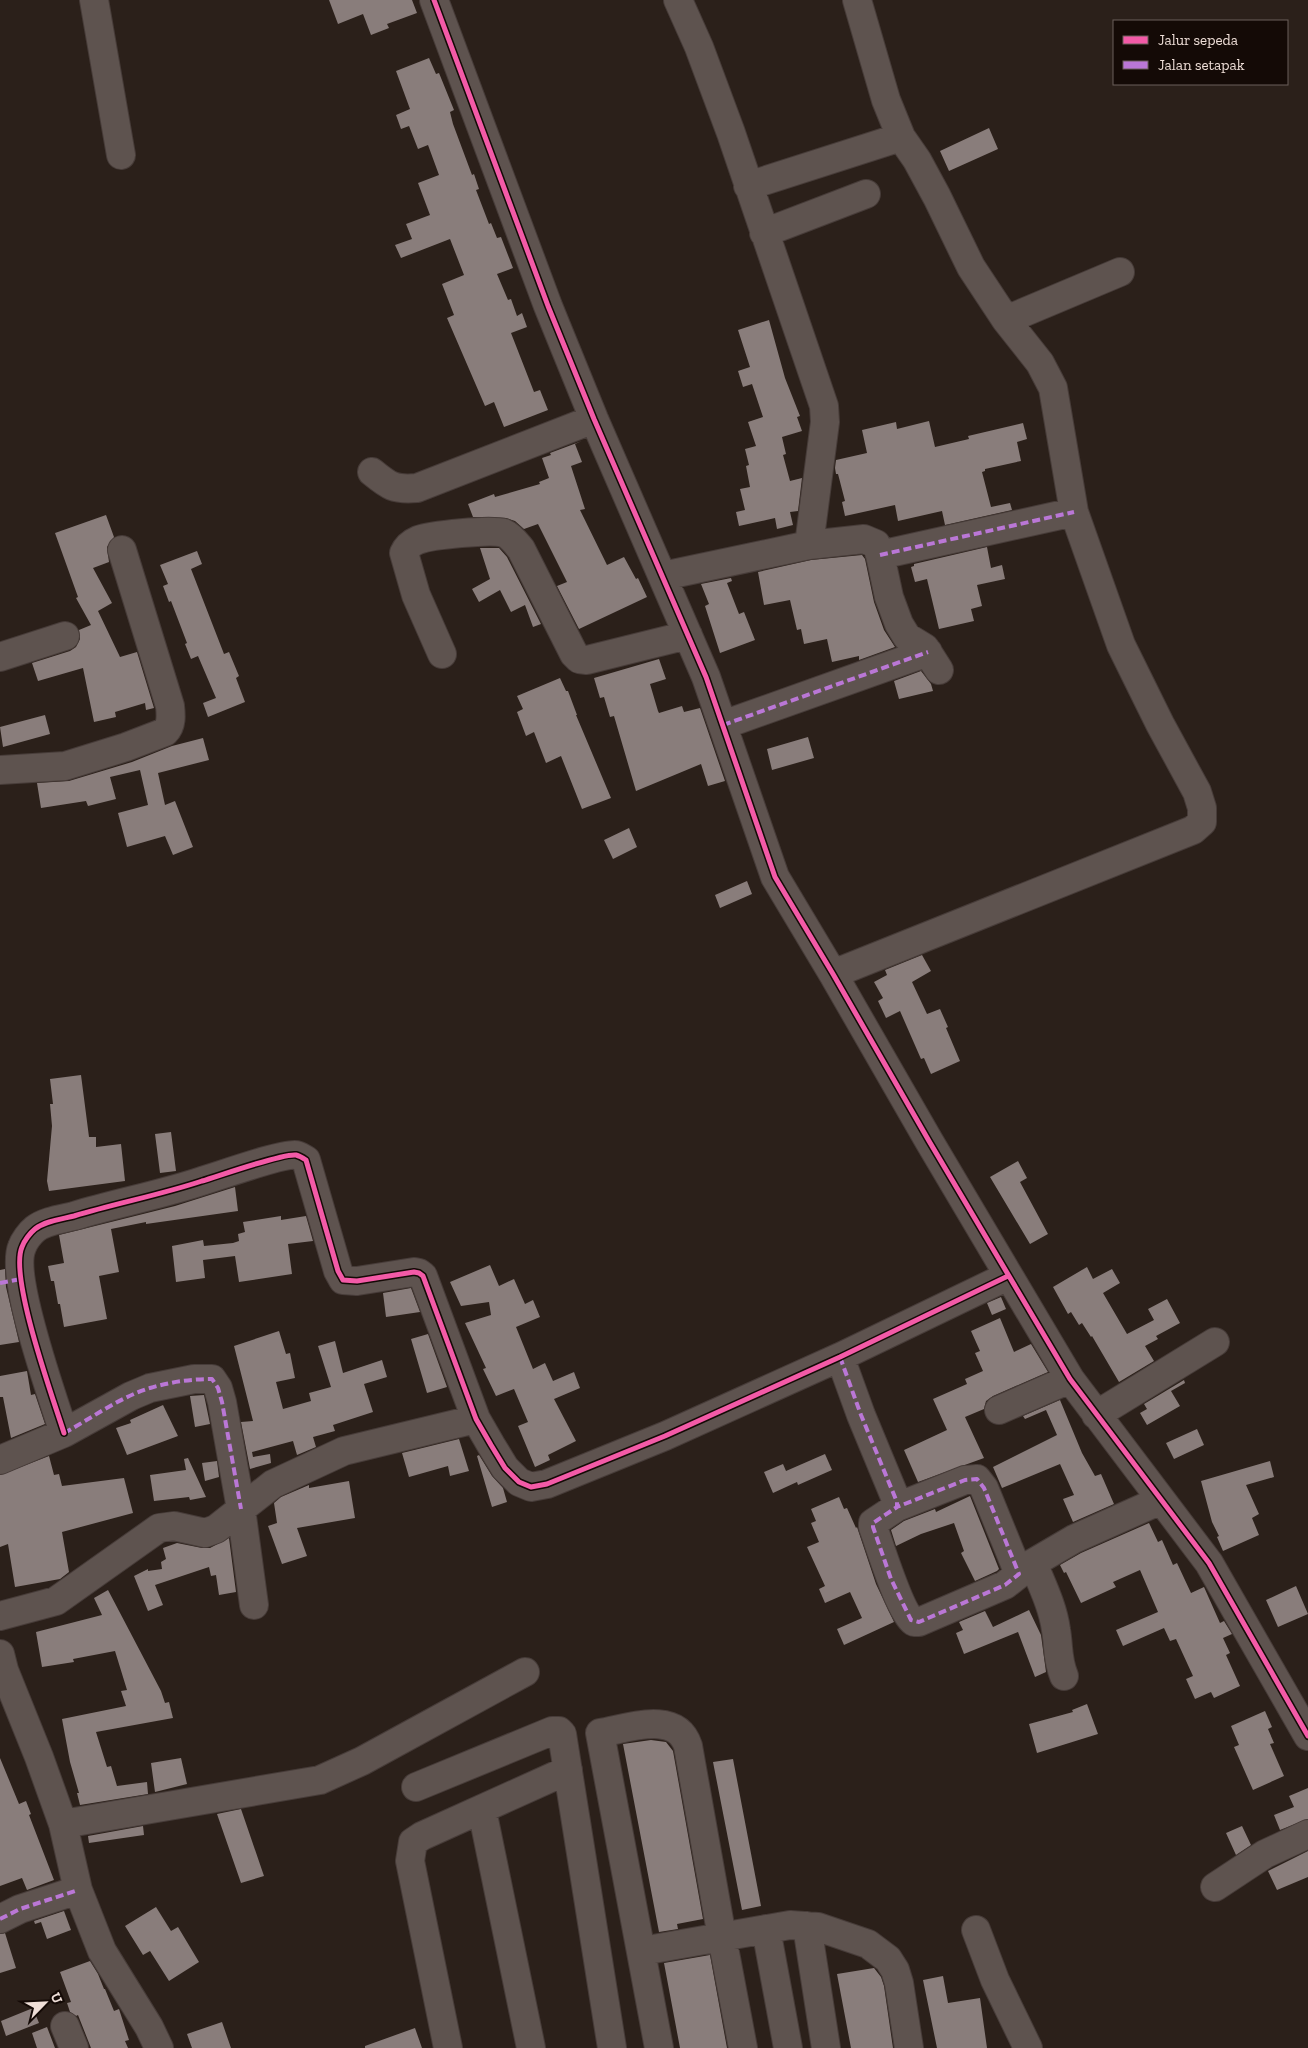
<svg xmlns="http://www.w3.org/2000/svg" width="1308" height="2048" viewBox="0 0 1308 2048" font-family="'Zilla Slab',serif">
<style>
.building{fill:#897d7b}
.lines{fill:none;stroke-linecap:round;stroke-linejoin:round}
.minor-casing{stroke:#473c39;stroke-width:30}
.minor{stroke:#5e534f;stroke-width:28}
.quiet{stroke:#ba77d6;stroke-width:4;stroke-dasharray:8 4;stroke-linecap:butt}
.cycleway-casing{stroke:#140a06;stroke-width:8}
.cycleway{stroke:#f35aa7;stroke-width:5}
</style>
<rect width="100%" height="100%" fill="#2b201a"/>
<!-- building -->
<path class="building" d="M 329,0 L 412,0 L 417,13 L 387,24 L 389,28 L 371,35 L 363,14 L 338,24 Z
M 429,58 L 436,74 L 439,73 L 454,110 L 450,112 L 453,124 L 472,175 L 474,174 L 479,189 L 476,190 L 489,224 L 491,223 L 497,238 L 501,237 L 513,268 L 497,274 L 508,300 L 511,299 L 517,316 L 522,313 L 527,327 L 511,333 L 534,392 L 540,390 L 548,410 L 504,427 L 494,402 L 485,406 L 447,318 L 454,315 L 442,284 L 464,275 L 450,239 L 401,258 L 395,245 L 412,239 L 406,224 L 430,215 L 418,183 L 439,175 L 428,145 L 418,149 L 409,126 L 401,129 L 396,115 L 410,109 L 396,71 Z
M 989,128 L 998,149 L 949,171 L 940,151 Z
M 769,320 L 785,378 L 800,416 L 797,417 L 802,431 L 782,437 L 786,454 L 783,455 L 790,481 L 802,478 L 798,511 L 790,512 L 793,525 L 777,529 L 775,518 L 739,526 L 736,512 L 745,510 L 740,489 L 750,487 L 746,466 L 749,465 L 745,449 L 756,446 L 748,422 L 763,417 L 752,384 L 743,387 L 738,371 L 750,367 L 738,330 Z
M 929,421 L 935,447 L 969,439 L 968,436 L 1023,423 L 1027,439 L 1017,442 L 1021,461 L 985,469 L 985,471 L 982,472 L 991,507 L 1010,503 L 1012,510 L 945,525 L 942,511 L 898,521 L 895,505 L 845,516 L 842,502 L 845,501 L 838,474 L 836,474 L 835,468 L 836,460 L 867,453 L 862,430 L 896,422 L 897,429 Z
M 582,441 L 575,444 L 582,462 L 571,466 L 585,509 L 580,510 L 607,565 L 624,557 L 636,579 L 638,578 L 647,597 L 579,629 L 557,586 L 567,582 L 538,524 L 524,529 L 515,521 L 506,518 L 473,517 L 468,504 L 494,494 L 495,497 L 540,484 L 539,482 L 549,478 L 542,458 L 551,455 L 550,453 Z
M 106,515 L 114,537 L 107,547 L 109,562 L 93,568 L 112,603 L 98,611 L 120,657 L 137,652 L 154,708 L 146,710 L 145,703 L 115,712 L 116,717 L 94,722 L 83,668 L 38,681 L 32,663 L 70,651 L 76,647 L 80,639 L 79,630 L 91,625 L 76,598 L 78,597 L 55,533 Z
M 987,547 L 991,568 L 1002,565 L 1005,579 L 977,585 L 982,606 L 971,609 L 974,621 L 939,629 L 927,579 L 915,582 L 911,567 L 914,566 L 914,564 Z
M 480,548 L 499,548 L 507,557 L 541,624 L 533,627 L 525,605 L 511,612 L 500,590 L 479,602 L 472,589 L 490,579 Z
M 197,551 L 202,564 L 191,569 L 224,654 L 229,652 L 239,676 L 236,678 L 245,702 L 208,717 L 203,703 L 216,698 L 198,656 L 191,659 L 185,644 L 187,643 L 171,601 L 169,602 L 163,586 L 168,584 L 160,565 Z
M 862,555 L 865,559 L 874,602 L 884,630 L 895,647 L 859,660 L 859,656 L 832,662 L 827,639 L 804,644 L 801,629 L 797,630 L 790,600 L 764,605 L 758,572 L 811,560 Z
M 731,578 L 732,581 L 727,583 L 739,614 L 744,612 L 755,640 L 720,653 L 705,606 L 709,604 L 701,584 Z
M 659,659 L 666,679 L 650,684 L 658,711 L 659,713 L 682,706 L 684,712 L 700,708 L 725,781 L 708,786 L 701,764 L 636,791 L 614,716 L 610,717 L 604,697 L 600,698 L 594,678 Z
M 921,671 L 931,684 L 933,691 L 899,699 L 894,681 Z
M 560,678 L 566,691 L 568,691 L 577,715 L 576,715 L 611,798 L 582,809 L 561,756 L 546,763 L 534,732 L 526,736 L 517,712 L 523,709 L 517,696 Z
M 45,715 L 50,734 L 3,747 L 0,727 Z
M 808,737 L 814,758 L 772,770 L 767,749 Z
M 203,738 L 209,760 L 158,773 L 165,805 L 175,801 L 193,847 L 173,855 L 165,836 L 127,847 L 118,813 L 148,805 L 140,770 L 110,777 L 116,799 L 88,806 L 86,801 L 41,808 L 37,783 L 69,781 L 132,762 L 172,746 Z
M 629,828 L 637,847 L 613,859 L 604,840 Z
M 747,881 L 752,894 L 720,908 L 715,895 Z
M 922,955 L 931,971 L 912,982 L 927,1014 L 940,1009 L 948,1027 L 946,1028 L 960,1061 L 931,1074 L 924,1058 L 921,1059 L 900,1011 L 886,1018 L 878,1001 L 883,998 L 874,982 L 887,975 L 885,970 Z
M 81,1075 L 89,1137 L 96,1137 L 96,1147 L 121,1144 L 125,1181 L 49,1191 L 47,1181 L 52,1126 L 50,1104 L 53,1104 L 50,1079 Z
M 171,1132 L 176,1171 L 160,1173 L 155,1134 Z
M 1018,1161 L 1027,1178 L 1020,1182 L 1048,1234 L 1030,1244 L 990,1177 Z
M 235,1187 L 238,1211 L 146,1224 L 146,1222 L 111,1229 L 119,1272 L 99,1276 L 107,1319 L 64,1327 L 60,1304 L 58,1304 L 54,1281 L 51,1281 L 48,1266 L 64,1263 L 59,1235 L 175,1206 Z
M 281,1216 L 281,1220 L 306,1216 L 313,1241 L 288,1244 L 292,1274 L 239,1282 L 235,1256 L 203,1260 L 205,1278 L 176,1282 L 172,1246 L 203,1240 L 204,1246 L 233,1243 L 239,1241 L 238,1234 L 245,1232 L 243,1222 Z
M 490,1265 L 499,1286 L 514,1279 L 525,1304 L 533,1300 L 540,1317 L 516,1327 L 533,1369 L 545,1363 L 553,1381 L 574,1372 L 580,1388 L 554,1399 L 576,1441 L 548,1455 L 550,1460 L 535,1467 L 518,1426 L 528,1422 L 514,1389 L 496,1396 L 483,1369 L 486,1368 L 465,1323 L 491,1315 L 489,1302 L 461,1306 L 450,1282 Z
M 1087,1267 L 1093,1279 L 1112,1269 L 1120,1283 L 1103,1293 L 1127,1334 L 1154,1320 L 1148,1309 L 1167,1299 L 1180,1323 L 1156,1336 L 1158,1339 L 1145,1346 L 1154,1361 L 1119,1382 L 1092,1336 L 1091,1337 L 1082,1323 L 1079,1325 L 1071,1312 L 1068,1314 L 1053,1287 Z
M 5,1269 L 6,1287 L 19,1342 L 0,1345 L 0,1270 Z
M 411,1288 L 420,1312 L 386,1317 L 383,1293 Z
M 1001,1297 L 1006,1309 L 992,1315 L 987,1303 Z
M 1000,1318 L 1014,1352 L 1031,1344 L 1048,1372 L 993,1396 L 986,1401 L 984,1409 L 965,1417 L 984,1458 L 918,1482 L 904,1450 L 947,1430 L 933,1399 L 967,1384 L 965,1379 L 983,1371 L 975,1353 L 980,1351 L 971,1331 Z
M 279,1331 L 286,1354 L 290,1353 L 295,1378 L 276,1382 L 283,1409 L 311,1401 L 309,1393 L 331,1387 L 318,1346 L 335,1341 L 343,1373 L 382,1360 L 387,1377 L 364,1384 L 373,1412 L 333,1425 L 335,1431 L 313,1437 L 316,1447 L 297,1455 L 293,1441 L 252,1452 L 253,1457 L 270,1454 L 271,1463 L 250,1469 L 241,1422 L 253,1421 L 234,1346 Z
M 428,1334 L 447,1387 L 427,1393 L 411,1339 Z
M 27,1371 L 31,1395 L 35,1394 L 45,1424 L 11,1438 L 3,1397 L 0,1397 L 0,1376 Z
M 1184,1380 L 1185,1383 L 1171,1391 L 1180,1406 L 1147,1425 L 1140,1413 L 1147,1409 L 1144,1404 Z
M 204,1395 L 210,1424 L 195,1427 L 190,1396 Z
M 1060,1400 L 1082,1453 L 1095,1476 L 1101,1474 L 1114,1504 L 1073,1522 L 1063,1499 L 1074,1495 L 1060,1464 L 1002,1488 L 993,1467 L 1057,1435 L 1046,1410 L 1025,1419 L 1023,1416 Z
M 163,1405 L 178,1436 L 127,1455 L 116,1428 L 131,1423 L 130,1420 Z
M 1197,1429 L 1204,1445 L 1174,1459 L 1166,1443 Z
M 459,1439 L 469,1471 L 450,1476 L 448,1466 L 409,1477 L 402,1453 Z
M 825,1454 L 832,1470 L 798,1485 L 797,1482 L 773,1493 L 764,1472 L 783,1464 L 786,1471 Z
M 479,1455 L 492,1476 L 503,1488 L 507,1502 L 492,1507 L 477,1456 Z
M 49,1456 L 54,1475 L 59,1474 L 62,1486 L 124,1478 L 133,1513 L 62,1532 L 69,1572 L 60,1579 L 15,1587 L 8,1544 L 0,1547 L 0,1475 Z
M 188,1458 L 206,1497 L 190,1500 L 189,1497 L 154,1501 L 150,1475 L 186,1470 L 184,1459 Z
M 217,1461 L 219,1477 L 205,1481 L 202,1463 Z
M 1270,1461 L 1274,1477 L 1246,1485 L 1259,1514 L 1252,1518 L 1259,1535 L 1223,1551 L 1217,1537 L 1219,1536 L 1212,1522 L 1201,1481 Z
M 349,1481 L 355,1518 L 297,1528 L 307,1556 L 282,1564 L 268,1526 L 277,1523 L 274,1503 L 281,1497 L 309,1485 L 309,1488 Z
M 970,1496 L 999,1569 L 997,1571 L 975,1581 L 961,1553 L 964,1551 L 954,1523 L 921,1534 L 896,1546 L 891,1530 L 904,1521 L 935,1509 L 936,1512 Z
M 839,1497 L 844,1509 L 847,1508 L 856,1528 L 857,1527 L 876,1584 L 894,1622 L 844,1645 L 837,1629 L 862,1618 L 850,1592 L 825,1603 L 819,1589 L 825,1586 L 807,1547 L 819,1542 L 811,1523 L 816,1521 L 811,1509 Z
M 1149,1523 L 1158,1542 L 1162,1540 L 1173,1565 L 1177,1563 L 1191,1593 L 1204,1587 L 1220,1623 L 1224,1621 L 1232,1634 L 1223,1638 L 1230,1653 L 1226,1655 L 1240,1686 L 1214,1698 L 1211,1692 L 1195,1699 L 1186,1679 L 1193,1676 L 1176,1639 L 1170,1641 L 1164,1628 L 1123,1646 L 1116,1630 L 1158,1612 L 1140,1570 L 1113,1582 L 1116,1587 L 1081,1603 L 1066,1572 L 1064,1573 L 1060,1565 L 1081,1553 Z
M 229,1538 L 236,1592 L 219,1595 L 216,1575 L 211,1576 L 209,1567 L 155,1585 L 163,1605 L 148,1611 L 134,1576 L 148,1569 L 148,1571 L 162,1569 L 161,1562 L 166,1559 L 163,1548 L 177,1543 L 202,1548 L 210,1548 Z
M 1296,1586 L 1308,1614 L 1278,1627 L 1266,1600 Z
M 108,1590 L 161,1691 L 165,1703 L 169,1702 L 173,1718 L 96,1732 L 107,1767 L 111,1766 L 117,1786 L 147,1782 L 148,1794 L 80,1805 L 77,1793 L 79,1793 L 70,1762 L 62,1719 L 126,1706 L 121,1691 L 127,1690 L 115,1651 L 73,1659 L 74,1662 L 42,1667 L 36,1632 L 102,1615 L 94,1598 Z
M 1029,1610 L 1041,1635 L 1046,1672 L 1035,1677 L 1018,1632 L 964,1654 L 956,1633 L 963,1630 L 959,1622 L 985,1611 L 993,1627 Z
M 1087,1704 L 1098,1734 L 1037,1753 L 1029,1724 L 1073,1712 L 1072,1710 Z
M 1265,1711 L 1272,1727 L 1268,1729 L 1274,1743 L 1270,1744 L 1284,1776 L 1253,1790 L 1234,1747 L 1239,1745 L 1231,1726 Z
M 651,1740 L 666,1742 L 673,1751 L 703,1919 L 677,1924 L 678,1929 L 659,1932 L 623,1744 Z
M 0,1758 L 19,1804 L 26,1801 L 31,1814 L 29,1815 L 54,1880 L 27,1890 L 22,1878 L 0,1886 Z
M 181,1758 L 187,1784 L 155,1792 L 151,1763 Z
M 733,1759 L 761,1906 L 742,1910 L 713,1762 Z
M 1308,1788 L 1308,1819 L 1280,1830 L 1274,1815 L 1294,1807 L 1289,1796 Z
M 241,1809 L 264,1876 L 241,1883 L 217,1814 Z
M 143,1826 L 144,1835 L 89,1843 L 88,1836 Z
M 1242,1826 L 1251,1845 L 1236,1855 L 1226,1833 Z
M 1308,1851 L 1308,1877 L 1277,1890 L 1268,1871 Z
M 156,1907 L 171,1931 L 178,1927 L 199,1962 L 169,1981 L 150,1951 L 143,1955 L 125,1926 Z
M 64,1911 L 71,1930 L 47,1939 L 41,1922 L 35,1924 L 34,1921 Z
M 5,1933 L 16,1968 L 0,1973 L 0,1934 Z
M 710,1955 L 727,2048 L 680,2048 L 664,1963 Z
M 90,1961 L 98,1974 L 104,1989 L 105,1989 L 114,2011 L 119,2009 L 129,2040 L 125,2041 L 128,2048 L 91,2048 L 78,2015 L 76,2016 L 70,2012 L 67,2003 L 71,2002 L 60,1972 Z
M 874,1968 L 881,1977 L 884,1986 L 893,2048 L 851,2048 L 837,1974 Z
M 943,1976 L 948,2003 L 980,1998 L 987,2048 L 937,2048 L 923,1980 Z
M 33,2008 L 39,2023 L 6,2036 L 1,2021 Z
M 222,2022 L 231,2048 L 192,2048 L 187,2034 Z
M 47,2027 L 55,2048 L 37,2048 L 32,2033 Z
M 415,2028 L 422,2048 L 365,2048 L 365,2046 Z"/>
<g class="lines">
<defs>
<path id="minor" d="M 94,0 L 121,155
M 434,0 L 548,306 L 594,419 L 706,677 L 775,877 L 833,974 L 929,1141 L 1070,1379 L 1209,1563 L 1308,1736
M 678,0 L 699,47 L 731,133 L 824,406 L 825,422 L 809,545 L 864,539 L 876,544 L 880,555 L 889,597 L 899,624 L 907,637 L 925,648 L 939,670
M 748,186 L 901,137
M 764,233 L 866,194
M 1006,320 L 1120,272
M 372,472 C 389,486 394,490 417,488 L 594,419
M 880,555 L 1074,512
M 663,576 L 809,545
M 442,654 L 416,595 L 404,553 C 407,546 411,543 418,540 C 431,535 491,529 504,533 C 511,536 516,543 521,549 L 574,654 L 579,659 L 587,660 L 688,635
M 0,657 L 65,636
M 723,725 L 928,652
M 0,770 L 65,766 L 126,747 L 165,732 C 172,725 171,715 170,706 L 122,550
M 833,974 L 1193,830 L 1202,822 L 1202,808 L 1197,792 L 1160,724 L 1121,645 L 1074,512 L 1053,388 L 1040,363 L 1006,320 L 971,267 L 937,197 L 917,160 L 901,137 L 886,100 L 857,0
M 840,1357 L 861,1415 L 897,1502 L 897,1507 L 873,1523 L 873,1527 C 880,1546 900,1613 914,1622 L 919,1622 L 1005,1585 L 1033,1563 L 1074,1539 L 1161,1500
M 999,1410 L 1070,1379
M 1096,1415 L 1215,1342
M 64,1433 C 53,1398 9,1277 22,1247 C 24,1241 30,1233 35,1229 C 45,1221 62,1219 74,1216 C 117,1203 160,1195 202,1181 C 219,1176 283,1153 296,1155 C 300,1156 303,1158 306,1160 L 338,1271 L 343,1280 L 357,1281 L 414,1272 L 419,1273 L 423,1276 L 476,1419 L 491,1445 L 505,1468 L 519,1482 L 531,1487 L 547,1484 L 665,1436 L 840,1357 L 1008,1276
M 0,1460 L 64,1433 L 131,1396 L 150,1388 L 194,1379 L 212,1379 L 218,1388 L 222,1402 L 241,1509 L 254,1605
M 897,1507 L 965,1480 L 977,1479 L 984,1488 L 1019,1574
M 1033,1563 C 1042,1585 1053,1607 1056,1630 C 1059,1647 1057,1659 1064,1676
M 0,1616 L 56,1601 L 159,1528 L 174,1526 L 205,1533 L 216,1529 L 273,1484 L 344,1451 L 476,1419
M 0,1654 L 4,1670 L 39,1757 L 63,1824 L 78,1890 L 102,1951 L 149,2027 L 159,2048
M 416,1787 L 552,1731 L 559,1731 L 562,1734 L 612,2048
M 482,1810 L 531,2048
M 63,1824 L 320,1780 L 362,1761 L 525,1672
M 1215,1887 L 1265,1854 L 1308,1834
M 0,1919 L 20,1909 L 78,1890
M 807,1926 L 826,2048
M 766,1929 L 788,2048
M 976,1930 L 995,1980 L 1028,2048
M 642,1951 L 790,1925 L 818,1927 L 868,1944 L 888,1959 L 895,1970 L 899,1983 L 909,2048
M 65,2026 L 74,2048
M 448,2048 L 410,1861 L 413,1842 L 422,1836 L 568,1770
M 659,2048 L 600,1733 C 629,1728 676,1710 688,1746 L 722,1937 L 743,2048"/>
</defs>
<!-- minor casing -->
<use href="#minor" class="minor-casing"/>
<!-- minor -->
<use href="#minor" class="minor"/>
<!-- quiet -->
<path class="quiet" d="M 880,555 L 1074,512
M 723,725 L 928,652
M 0,1283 L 21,1279
M 840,1357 L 861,1415 L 897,1502 L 897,1507 L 873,1523 L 873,1527 L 891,1579 L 911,1620 L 919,1622 L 1005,1585 L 1019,1574 L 984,1488 L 977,1479 L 965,1480 L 897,1507
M 64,1433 C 92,1418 120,1397 150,1388 C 170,1382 191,1379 212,1379 L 218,1388 L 222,1402 L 241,1509
M 0,1919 L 20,1909 L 78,1890"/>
<defs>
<path id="cycleway" d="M 434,0 L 548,306 L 594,419 L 706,677 L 775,877 L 833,974 L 929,1141 L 1070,1379 L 1209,1563 L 1308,1736
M 64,1433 C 53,1398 9,1277 22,1247 C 24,1241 30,1233 35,1229 C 45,1221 62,1219 74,1216 C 117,1203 160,1195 202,1181 C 219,1176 283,1153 296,1155 C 300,1156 303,1158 306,1160 L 338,1271 L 343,1280 L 357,1281 L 414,1272 L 419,1273 L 423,1276 L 476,1419 L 491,1445 L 505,1468 L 519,1482 L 531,1487 L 547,1484 L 665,1436 L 840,1357 L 1008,1276"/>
</defs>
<!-- cycleway casing -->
<use href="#cycleway" class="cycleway-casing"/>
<!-- cycleway -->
<use href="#cycleway" class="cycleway"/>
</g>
<!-- legend -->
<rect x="1113" y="20" width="175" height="65" fill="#140a06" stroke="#6b5f5a"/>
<rect x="1123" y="36" width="25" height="8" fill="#f35aa7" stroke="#6b5f5a"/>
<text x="1158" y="45" font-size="15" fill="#eeded7">Jalur sepeda</text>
<rect x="1123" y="61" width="25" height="8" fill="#ba77d6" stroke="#6b5f5a"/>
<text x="1158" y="70" font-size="15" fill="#eeded7">Jalan setapak</text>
<!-- north arrow -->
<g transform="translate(45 2003) rotate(66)" stroke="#140a06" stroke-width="4" paint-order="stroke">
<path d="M0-4L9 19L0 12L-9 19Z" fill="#eeded7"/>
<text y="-8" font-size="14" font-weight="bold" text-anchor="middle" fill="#eeded7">U</text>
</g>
</svg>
